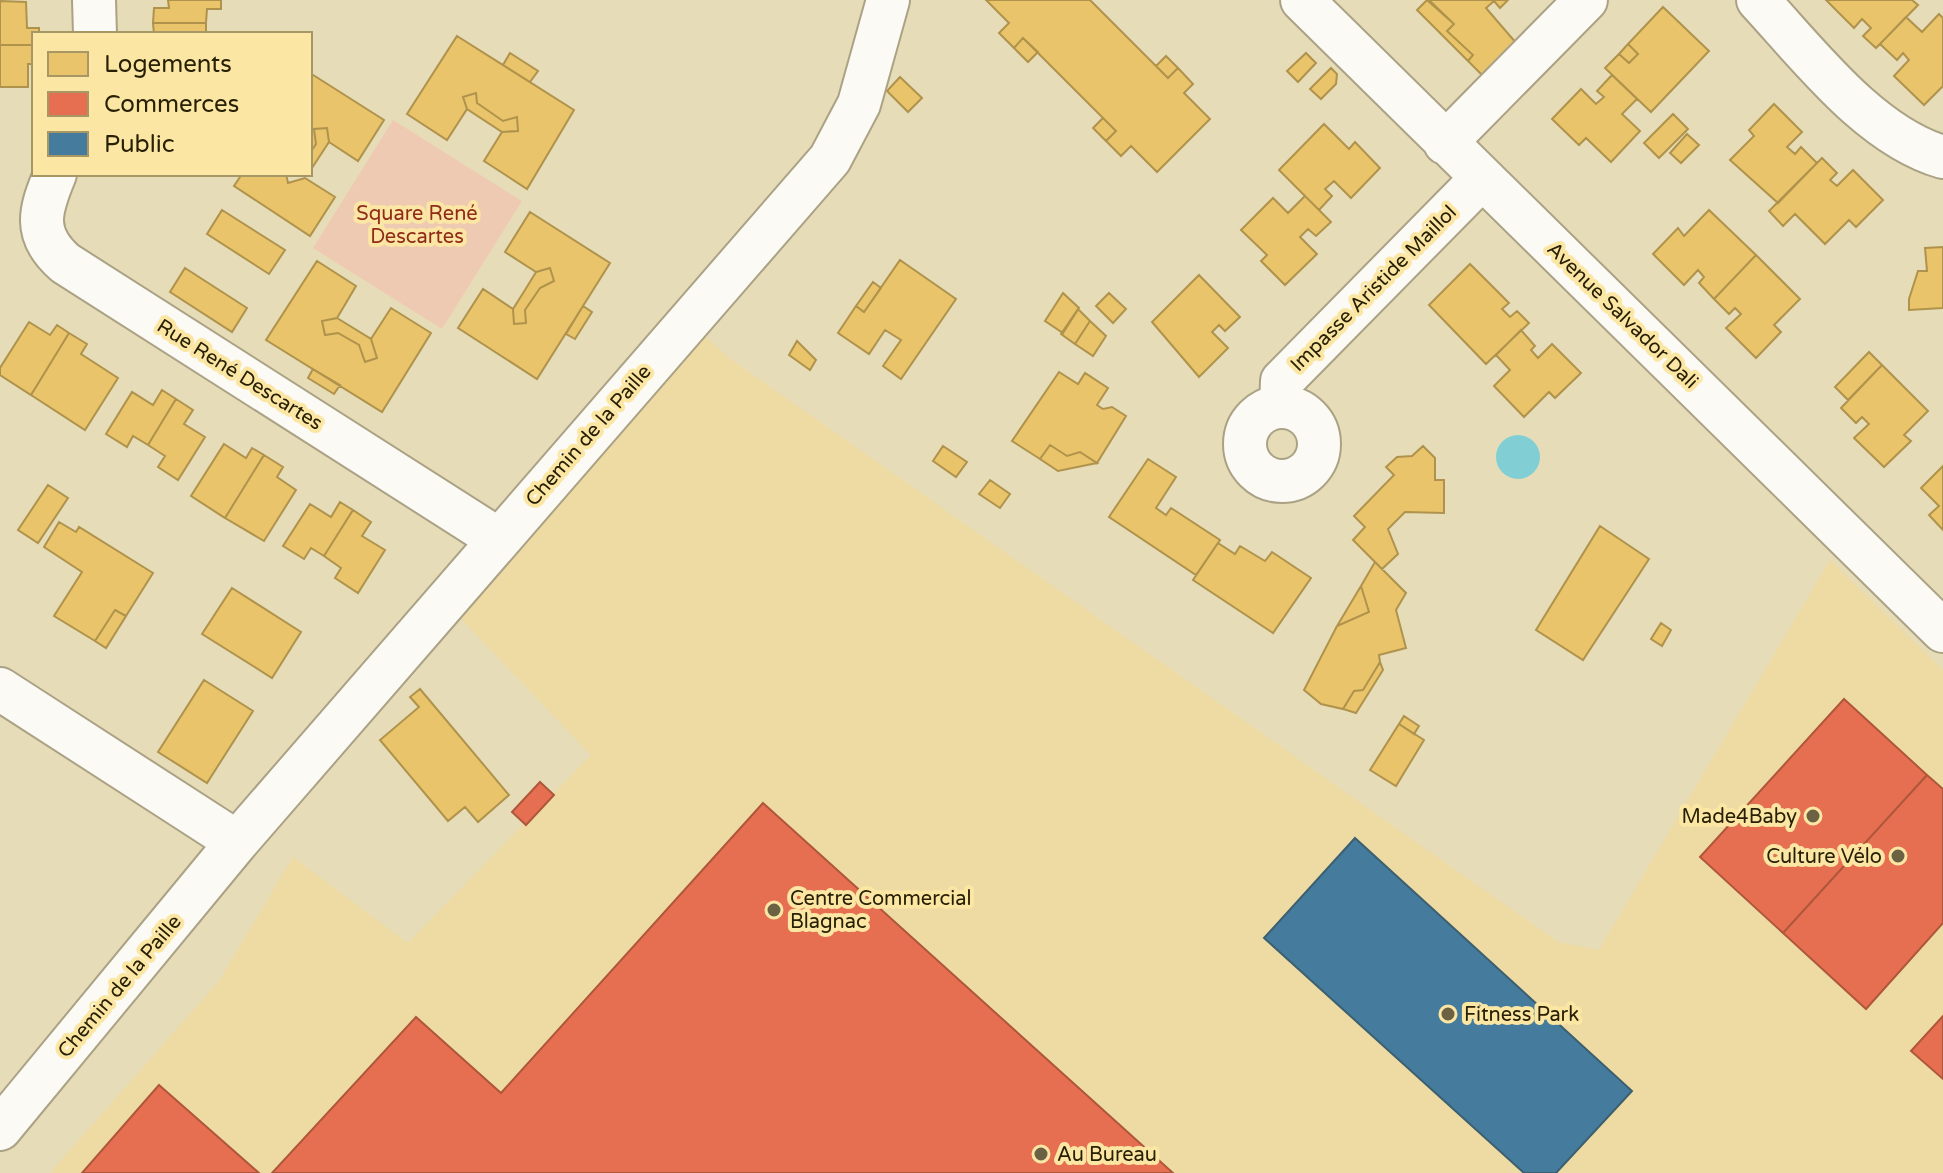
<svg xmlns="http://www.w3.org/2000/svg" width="1943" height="1173" viewBox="0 0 1943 1173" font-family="'Varela Round',sans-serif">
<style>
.built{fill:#eedba3}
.green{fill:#efcab2}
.water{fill:#81cfd5}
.homes{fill:#e9c46a;stroke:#af934c;stroke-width:2}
.shops{fill:#e76f51;stroke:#ae573a;stroke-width:2}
.public{fill:#457b9d;stroke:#3c606f;stroke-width:2}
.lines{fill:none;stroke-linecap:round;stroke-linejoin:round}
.minor-casing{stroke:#aba286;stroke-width:46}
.minor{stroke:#fbfaf4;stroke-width:42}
.poi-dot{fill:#6b6244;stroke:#fbe6a4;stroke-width:3}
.labels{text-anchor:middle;stroke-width:8;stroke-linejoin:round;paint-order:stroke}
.park-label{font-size:20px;fill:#902b19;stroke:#fbe6a4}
.street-label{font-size:20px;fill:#282005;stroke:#fbe6a4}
.poi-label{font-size:20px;fill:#282005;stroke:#fbe6a4;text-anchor:start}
</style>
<rect width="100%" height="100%" fill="#e7dcb8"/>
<!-- built -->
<path class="built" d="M 688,320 L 725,355 L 1558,942 L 1599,950 L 1830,560 L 1943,670 L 1943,1173 L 50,1173 L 219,981 L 293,857 L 408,943 L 591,755 L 447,604 Z"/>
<!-- green -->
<path class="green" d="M 393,120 L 522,201 L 442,329 L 313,248 Z"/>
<!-- water -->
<path class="water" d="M1496 457a22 22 0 1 1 44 0a22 22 0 1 1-44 0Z"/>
<!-- homes -->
<path class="homes" d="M 168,0 L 221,0 L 221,9 L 207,9 L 206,23 L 153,23 L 154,8 L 169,8 Z
M 986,0 L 1090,0 L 1168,78 L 1178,68 L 1193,84 L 1184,93 L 1210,119 L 1157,172 L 1131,146 L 1121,156 L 1106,141 L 1116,131 L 1023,38 L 1014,48 L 999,33 L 1009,23 Z
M 1427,0 L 1454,24 L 1447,31 L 1473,55 L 1468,61 L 1417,10 Z
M 1429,0 L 1508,0 L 1500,8 L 1494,1 L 1486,8 L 1517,44 L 1484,77 L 1468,61 L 1473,55 L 1447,31 L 1454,24 Z
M 1826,0 L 1912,0 L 1918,5 L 1876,48 L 1863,36 L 1871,28 L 1862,19 L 1854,28 Z
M 0,1 L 26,2 L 27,28 L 39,28 L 39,34 L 34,34 L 34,45 L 0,45 Z
M 1663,7 L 1709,51 L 1651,112 L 1605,68 L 1619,54 L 1629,63 L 1638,54 L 1628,44 Z
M 1939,14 L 1943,18 L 1943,86 L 1924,105 L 1894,76 L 1909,60 L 1903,53 L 1897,60 L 1880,44 L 1906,17 L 1922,32 Z
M 153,23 L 206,23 L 206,34 L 154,34 Z
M 457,36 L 574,110 L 527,189 L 484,161 L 502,132 L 518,131 L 517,117 L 503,121 L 477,103 L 476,93 L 463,97 L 467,109 L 447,140 L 407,114 Z
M 1023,38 L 1038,52 L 1028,62 L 1014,48 Z
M 1628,44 L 1638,54 L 1629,63 L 1619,54 Z
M 0,45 L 34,45 L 34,64 L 28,64 L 28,87 L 0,87 Z
M 510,53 L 538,71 L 530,82 L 503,65 Z
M 1306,53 L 1316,63 L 1298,82 L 1287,71 Z
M 1166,56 L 1178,68 L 1168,78 L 1156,66 Z
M 1331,68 L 1337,74 L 1336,84 L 1321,99 L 1310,89 Z
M 310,73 L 384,120 L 358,161 L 329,142 L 327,128 L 314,129 L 316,144 L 310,153 Z
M 1612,75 L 1637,99 L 1622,114 L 1640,131 L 1611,162 L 1586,138 L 1579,145 L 1552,119 L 1581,89 L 1596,104 L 1604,97 L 1597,91 Z
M 900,77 L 922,98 L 908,112 L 887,91 Z
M 476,93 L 477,103 L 503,121 L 517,117 L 518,131 L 502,132 L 467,109 L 463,97 Z
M 1774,104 L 1802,132 L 1787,147 L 1795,154 L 1801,147 L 1817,163 L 1778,203 L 1730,160 L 1754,136 L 1749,130 Z
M 1673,114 L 1688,129 L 1659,158 L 1644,143 Z
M 1103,118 L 1116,131 L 1106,141 L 1093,128 Z
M 1324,124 L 1349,149 L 1355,142 L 1380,168 L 1351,198 L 1334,181 L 1325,189 L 1332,196 L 1319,210 L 1279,170 Z
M 327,128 L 329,142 L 310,171 L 310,153 L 316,144 L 314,129 Z
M 1687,134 L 1699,145 L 1681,163 L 1670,153 Z
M 1822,158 L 1837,173 L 1830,180 L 1837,186 L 1853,170 L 1883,200 L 1856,227 L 1849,220 L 1825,244 L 1795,214 L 1783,226 L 1769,211 Z
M 242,174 L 286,174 L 288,183 L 305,178 L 335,197 L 310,236 L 234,186 Z
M 1305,196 L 1331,222 L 1316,236 L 1308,229 L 1300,237 L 1317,254 L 1285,285 L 1261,261 L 1267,255 L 1241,230 L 1273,198 L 1288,213 Z
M 222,210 L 285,250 L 269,274 L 207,234 Z
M 1709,210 L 1756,255 L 1714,299 L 1699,283 L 1704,277 L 1698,270 L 1684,285 L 1653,254 L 1678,228 L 1684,236 Z
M 530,212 L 610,263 L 537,379 L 458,328 L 483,289 L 513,309 L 514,324 L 526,323 L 525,310 L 540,288 L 554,281 L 550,268 L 536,272 L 505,252 Z
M 1943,247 L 1943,308 L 1909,310 L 1909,299 L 1918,271 L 1927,271 L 1925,248 Z
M 1756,255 L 1800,299 L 1774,325 L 1781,332 L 1756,358 L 1726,328 L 1741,314 L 1735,308 L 1729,314 L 1714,299 Z
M 900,260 L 956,299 L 901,379 L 883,366 L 901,340 L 885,330 L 869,354 L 838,333 L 856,306 L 864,312 Z
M 317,261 L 356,286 L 337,318 L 322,321 L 325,335 L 338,333 L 359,345 L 365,362 L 377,358 L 371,339 L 391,308 L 431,333 L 382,412 L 266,340 Z
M 1470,264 L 1509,303 L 1502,309 L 1510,317 L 1517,311 L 1529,323 L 1486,364 L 1429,305 Z
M 185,268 L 247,308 L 232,332 L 170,292 Z
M 550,268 L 554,281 L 540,288 L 525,310 L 526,323 L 514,324 L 513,309 L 525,290 L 536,272 Z
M 1199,275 L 1240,317 L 1225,331 L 1219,325 L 1212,332 L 1228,348 L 1199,377 L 1152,322 Z
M 873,282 L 881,288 L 864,312 L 856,306 Z
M 1063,293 L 1079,308 L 1063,333 L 1045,321 Z
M 1109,293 L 1126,309 L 1113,323 L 1096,306 Z
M 583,306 L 592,312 L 575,339 L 566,334 Z
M 1078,309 L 1090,321 L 1075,344 L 1061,334 Z
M 337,318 L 371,339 L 377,358 L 365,362 L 359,345 L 338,333 L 325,335 L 322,321 Z
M 1090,321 L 1106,336 L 1093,356 L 1075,344 Z
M 29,322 L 50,335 L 57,325 L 69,333 L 31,395 L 0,375 L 0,368 Z
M 1521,330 L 1535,346 L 1531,350 L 1538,358 L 1552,344 L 1581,373 L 1555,398 L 1549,392 L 1524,417 L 1494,386 L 1510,370 L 1496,355 Z
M 69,333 L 87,344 L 81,354 L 118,378 L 85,430 L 31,395 Z
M 797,341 L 816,360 L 810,370 L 789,355 Z
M 1869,352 L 1882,365 L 1848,400 L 1835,387 Z
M 1882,365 L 1928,411 L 1904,435 L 1911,441 L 1884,467 L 1854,438 L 1869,424 L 1862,417 L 1856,423 L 1841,408 Z
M 313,369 L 340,385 L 334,394 L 308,378 Z
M 1059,372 L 1078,384 L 1085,373 L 1108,388 L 1097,405 L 1103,409 L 1112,407 L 1126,416 L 1097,463 L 1080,452 L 1067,456 L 1050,445 L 1040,459 L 1012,441 Z
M 162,390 L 176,399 L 148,445 L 133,436 L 127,447 L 106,434 L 132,392 L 153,405 Z
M 176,399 L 193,410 L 184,424 L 205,437 L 178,480 L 158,467 L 165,456 L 148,445 Z
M 224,444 L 246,458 L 252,448 L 264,455 L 225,518 L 191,496 Z
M 1050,445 L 1067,456 L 1080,452 L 1097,463 L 1058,471 L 1040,459 Z
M 943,446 L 967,462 L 956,477 L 933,461 Z
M 1423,446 L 1435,458 L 1435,480 L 1444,480 L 1444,513 L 1405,512 L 1388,529 L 1398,554 L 1382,569 L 1353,540 L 1365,527 L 1354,516 L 1394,475 L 1386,467 L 1397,457 L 1412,456 Z
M 264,455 L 283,467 L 277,477 L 296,490 L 264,541 L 225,518 Z
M 1148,459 L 1176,477 L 1156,508 L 1166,515 L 1171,508 L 1220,540 L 1196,575 L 1109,517 Z
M 1943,466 L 1943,530 L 1929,515 L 1939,506 L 1921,488 Z
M 990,480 L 1010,494 L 1000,508 L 979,494 Z
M 48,485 L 68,498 L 38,543 L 18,530 Z
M 340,502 L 353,510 L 324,556 L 311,548 L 304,559 L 283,546 L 310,504 L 331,517 Z
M 353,510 L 371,522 L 362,536 L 385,550 L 358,593 L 335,578 L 341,568 L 324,556 Z
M 59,522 L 76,532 L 79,527 L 153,573 L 126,616 L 115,610 L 95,641 L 54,616 L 82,572 L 44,547 Z
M 1600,526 L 1649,559 L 1583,660 L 1536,630 Z
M 1218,543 L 1235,554 L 1240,546 L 1265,561 L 1272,552 L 1311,578 L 1273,633 L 1193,580 Z
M 1375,562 L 1406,593 L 1396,610 L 1406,648 L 1379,655 L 1380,662 L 1363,690 L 1354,691 L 1343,709 L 1321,704 L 1304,690 L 1337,626 L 1369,612 L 1361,586 Z
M 1361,586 L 1369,612 L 1337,626 Z
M 232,588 L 301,632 L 272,678 L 202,634 Z
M 115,610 L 126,616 L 106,648 L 95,641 Z
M 1661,623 L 1671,630 L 1662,646 L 1651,639 Z
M 1380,662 L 1383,670 L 1356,713 L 1343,709 L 1354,691 L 1363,690 Z
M 204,680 L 253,711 L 207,783 L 158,752 Z
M 420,689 L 509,795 L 478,822 L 465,807 L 448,821 L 380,740 L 419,707 L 410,697 Z
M 1404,716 L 1419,726 L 1414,734 L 1399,724 Z
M 1399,724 L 1424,740 L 1396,786 L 1370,770 Z"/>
<!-- shops -->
<path class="shops" d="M 1844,699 L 1927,775 L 1783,933 L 1700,857 Z
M 1927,775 L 1943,789 L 1943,923 L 1866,1009 L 1783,933 Z
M 540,782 L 554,795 L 526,825 L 512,812 Z
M 763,803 L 1173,1173 L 272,1173 L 416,1017 L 501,1093 Z
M 1943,1016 L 1943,1079 L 1911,1051 Z
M 159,1085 L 259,1173 L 82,1173 Z"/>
<!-- public -->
<path class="public" d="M 1355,838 L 1632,1091 L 1556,1173 L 1524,1173 L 1264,938 Z"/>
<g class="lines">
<defs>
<path id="minor" d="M 94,0 L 95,34
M 1302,0 L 1943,631
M 1758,0 C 1809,55 1870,136 1943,157
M 1445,143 L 1586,0
M 55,174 C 40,210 32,234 65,263 L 498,539
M 1281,406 L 1282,381 L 1482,178
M1245 444a37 37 0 1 1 74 0a37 37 0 1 1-74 0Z
M 0,689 L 237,842
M 0,1129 L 237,842 L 830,159 L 859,104 L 888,0"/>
</defs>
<!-- minor casing -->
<use href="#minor" class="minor-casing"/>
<!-- minor -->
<use href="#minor" class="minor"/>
</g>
<!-- markers -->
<g class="poi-dot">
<circle cx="1813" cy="816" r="8"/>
<circle cx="1898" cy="856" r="8"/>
<circle cx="774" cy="910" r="8"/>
<circle cx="1448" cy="1014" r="8"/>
<circle cx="1041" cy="1154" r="8"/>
</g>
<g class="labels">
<!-- park labels -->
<g class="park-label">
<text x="417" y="220">Square René<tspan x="417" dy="23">Descartes</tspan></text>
</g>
<!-- street labels -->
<g class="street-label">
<text transform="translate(1373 288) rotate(-45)" y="7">Impasse Aristide Maillol</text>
<text transform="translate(1623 315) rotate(44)" y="7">Avenue Salvador Dali</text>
<text transform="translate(240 374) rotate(32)" y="7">Rue René Descartes</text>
<text transform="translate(588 435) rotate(-49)" y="7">Chemin de la Paille</text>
<text transform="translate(119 986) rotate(-50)" y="7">Chemin de la Paille</text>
</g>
<!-- poi labels -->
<g class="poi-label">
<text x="1797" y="823" text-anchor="end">Made4Baby</text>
<text x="1882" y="863" text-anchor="end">Culture Vélo</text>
<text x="790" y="905">Centre Commercial<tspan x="790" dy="23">Blagnac</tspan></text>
<text x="1464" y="1021">Fitness Park</text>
<text x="1057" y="1161">Au Bureau</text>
</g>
</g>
<!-- legend -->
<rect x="32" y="32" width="280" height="144" fill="#fbe6a4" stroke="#a79764" stroke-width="2"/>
<rect x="48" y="52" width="40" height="24" fill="#e9c46a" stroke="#a79764" stroke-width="2"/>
<text x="104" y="72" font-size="24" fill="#282005">Logements</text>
<rect x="48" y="92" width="40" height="24" fill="#e76f51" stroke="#a79764" stroke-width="2"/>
<text x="104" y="112" font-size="24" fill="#282005">Commerces</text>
<rect x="48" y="132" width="40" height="24" fill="#457b9d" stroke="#a79764" stroke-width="2"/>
<text x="104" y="152" font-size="24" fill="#282005">Public</text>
</svg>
